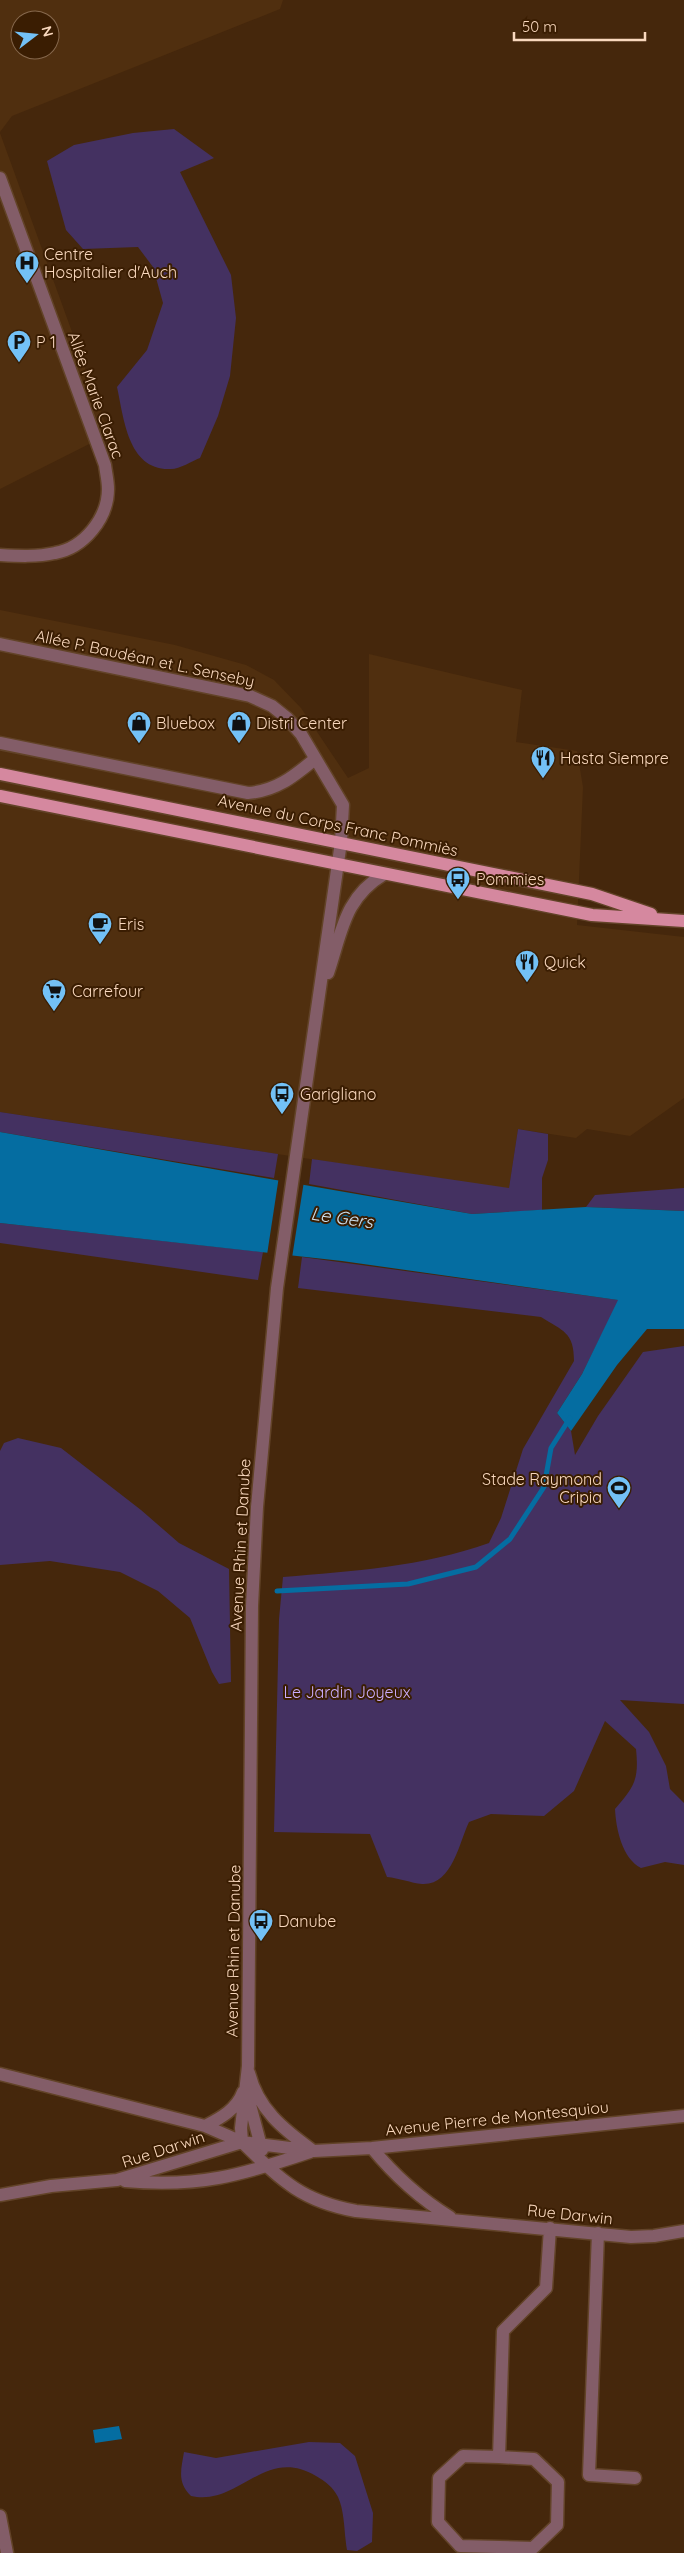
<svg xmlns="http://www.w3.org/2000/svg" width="684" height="2553" viewBox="0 0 684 2553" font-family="Quicksand,sans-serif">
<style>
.built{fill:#502f0f;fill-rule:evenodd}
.green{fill:#443161}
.water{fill:#056da1}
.pier{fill:#45270c}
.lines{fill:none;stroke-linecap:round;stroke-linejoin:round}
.stream{stroke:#056da1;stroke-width:5}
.minor-casing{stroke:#624328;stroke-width:15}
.major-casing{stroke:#624328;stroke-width:15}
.minor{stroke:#835d68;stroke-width:12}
.major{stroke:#d5889f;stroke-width:12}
.labels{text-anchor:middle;stroke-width:4;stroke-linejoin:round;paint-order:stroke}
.poi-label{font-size:16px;fill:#f9d8be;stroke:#3a1d02;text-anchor:start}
.street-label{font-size:16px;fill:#f9d8be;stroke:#3a1d02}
.park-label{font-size:16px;fill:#cbaeff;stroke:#3a1d02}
.water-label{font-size:18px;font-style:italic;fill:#cce0ef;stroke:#3a1d02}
</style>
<rect width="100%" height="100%" fill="#45270c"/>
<!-- built -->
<path class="built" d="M 0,0 L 283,0 L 280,9 L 12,116 L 0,132 ZM 20,20 L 50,20 L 50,50 L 20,50 Z
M 0,133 L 109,434 L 0,489 Z
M 0,610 L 175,645 L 246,665 L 274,680 L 301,708 L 348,778 L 369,768 L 369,654 L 522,690 L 516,742 L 577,751 L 583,787 L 577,925 L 684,937 L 684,1098 L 630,1136 L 587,1129 L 576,1138 L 518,1129 L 509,1189 L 0,1112 Z"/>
<!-- green -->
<path class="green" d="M 174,129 L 214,158 L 180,172 L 231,275 L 236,318 L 230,376 L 218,416 L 200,458 C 192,461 180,469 171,469 C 128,471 124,419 117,387 L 147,350 L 163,303 L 153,267 L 138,247 L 83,249 L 66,230 L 47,161 L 74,145 L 133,133 Z
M 0,1112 L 278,1154 L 274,1178 L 0,1132 Z
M 518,1129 L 548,1134 L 548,1160 L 542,1178 L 542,1210 L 472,1214 L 309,1184 L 312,1159 L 509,1188 Z
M 684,1188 L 684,1211 L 586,1207 L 595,1195 Z
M 0,1223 L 263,1252 L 258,1280 L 0,1243 Z
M 302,1257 L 619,1300 L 582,1374 L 557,1413 L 571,1431 L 575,1455 L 598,1416 L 643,1352 L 684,1346 L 684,1704 L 620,1700 L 649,1732 L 666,1766 L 670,1789 L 684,1803 L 684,1865 L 665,1862 L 641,1868 C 622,1858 616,1829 615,1809 C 635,1786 639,1779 636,1749 L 605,1721 L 574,1791 L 544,1816 L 491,1814 L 469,1822 C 459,1843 452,1886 422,1884 C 411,1883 399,1878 387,1877 L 370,1834 L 274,1832 L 279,1619 L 283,1577 C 353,1571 422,1567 489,1543 L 501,1518 L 523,1449 L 574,1361 C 574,1332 563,1331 541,1317 L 298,1288 Z
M 18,1438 L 61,1448 L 141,1510 L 179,1543 L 229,1569 L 231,1682 L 219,1684 L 212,1672 L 190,1618 L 158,1591 L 120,1572 L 50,1561 L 0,1565 L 0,1451 L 4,1443 Z
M 309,2442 L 340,2443 L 355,2456 L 373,2513 L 372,2542 L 357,2551 L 347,2550 C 344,2534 345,2512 338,2497 C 333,2487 325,2481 316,2476 C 264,2445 239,2507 191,2496 C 177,2483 181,2470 184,2452 L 216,2458 Z"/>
<!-- water -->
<path class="water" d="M 0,1132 L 472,1214 L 586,1207 L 684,1211 L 684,1329 L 647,1329 L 617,1365 L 571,1431 L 557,1413 L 582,1374 L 618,1300 L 342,1261 L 0,1223 Z
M 119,2426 L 122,2439 L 95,2443 L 93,2430 Z"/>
<!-- pier -->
<path class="pier" d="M 279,1176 L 304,1181 L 292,1258 L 267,1255 Z"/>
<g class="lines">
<!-- stream -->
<path class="stream" d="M 277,1591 L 408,1584 L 476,1567 L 510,1539 L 544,1487 L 551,1448 L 570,1418"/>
<defs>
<path id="minor" d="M 0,178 L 105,465 C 106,473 108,481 108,489 C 108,518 84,548 55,553 C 37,557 18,556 0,555
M 0,644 L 250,696 L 272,706 L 287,718 L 301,734 L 343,805 L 341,842 L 277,1288 L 257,1507 L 252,1606 L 248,2066 L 241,2128 L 242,2142
M 0,743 L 248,793 C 276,791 293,777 315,759
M 328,973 C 342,932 344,898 384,874
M 249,2073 C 258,2109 283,2129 312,2150
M 0,2074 L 205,2126 L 242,2142 L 314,2151 L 372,2148 L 684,2116
M 248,2097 L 262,2150
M 205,2126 C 221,2118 237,2109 243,2092
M 242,2142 C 281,2180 301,2201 356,2211 L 631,2237 L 654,2236 L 684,2231
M 372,2148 C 395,2176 419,2198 450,2217
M 125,2181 C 198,2188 242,2175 310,2152
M 0,2195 L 51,2186 L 117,2180 L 242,2142
M 598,2233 L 589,2475 L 635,2478
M 499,2457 L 534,2459 L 558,2482 L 557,2525 L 533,2548 L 460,2546 L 438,2522 L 439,2478 L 463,2456 L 499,2457 L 503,2331 L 546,2288 L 550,2228
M 0,2516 L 7,2553"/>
<path id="major" d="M 0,774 L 592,894 L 651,914
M 0,796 L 592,915 L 684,921"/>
</defs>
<!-- minor casing -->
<use href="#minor" class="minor-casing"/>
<!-- major casing -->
<use href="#major" class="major-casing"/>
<!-- minor -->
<use href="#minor" class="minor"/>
<!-- major -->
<use href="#major" class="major"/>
</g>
<!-- icons -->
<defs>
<symbol id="hospital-pin" viewBox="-11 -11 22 30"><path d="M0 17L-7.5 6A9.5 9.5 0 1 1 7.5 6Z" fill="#73c1f6" stroke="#3a1d02"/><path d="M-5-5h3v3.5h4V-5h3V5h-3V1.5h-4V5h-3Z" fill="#111"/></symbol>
<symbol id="parking-pin" viewBox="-11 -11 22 30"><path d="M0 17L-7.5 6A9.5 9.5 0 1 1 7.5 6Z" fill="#73c1f6" stroke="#3a1d02"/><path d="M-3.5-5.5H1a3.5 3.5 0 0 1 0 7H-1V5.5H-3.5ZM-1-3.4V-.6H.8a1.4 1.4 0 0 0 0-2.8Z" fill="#111"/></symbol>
<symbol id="shop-pin" viewBox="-11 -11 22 30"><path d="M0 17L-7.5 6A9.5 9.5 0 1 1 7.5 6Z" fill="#73c1f6" stroke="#3a1d02"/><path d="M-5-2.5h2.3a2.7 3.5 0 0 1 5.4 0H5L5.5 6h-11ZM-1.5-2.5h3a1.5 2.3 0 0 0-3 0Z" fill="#111"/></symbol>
<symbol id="restaurant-pin" viewBox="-11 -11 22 30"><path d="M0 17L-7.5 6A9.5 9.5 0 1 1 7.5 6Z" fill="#73c1f6" stroke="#3a1d02"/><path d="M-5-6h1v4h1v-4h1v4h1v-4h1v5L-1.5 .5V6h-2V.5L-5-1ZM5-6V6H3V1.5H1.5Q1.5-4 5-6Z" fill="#111"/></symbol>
<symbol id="bus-pin" viewBox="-11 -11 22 30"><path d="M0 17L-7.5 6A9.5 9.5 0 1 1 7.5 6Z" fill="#73c1f6" stroke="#3a1d02"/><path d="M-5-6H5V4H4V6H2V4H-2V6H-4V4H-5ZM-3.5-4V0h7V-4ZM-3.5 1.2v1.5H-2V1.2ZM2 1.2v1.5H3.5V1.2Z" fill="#111"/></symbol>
<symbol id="cafe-pin" viewBox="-11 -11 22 30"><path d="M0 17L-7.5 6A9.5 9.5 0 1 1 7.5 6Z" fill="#73c1f6" stroke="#3a1d02"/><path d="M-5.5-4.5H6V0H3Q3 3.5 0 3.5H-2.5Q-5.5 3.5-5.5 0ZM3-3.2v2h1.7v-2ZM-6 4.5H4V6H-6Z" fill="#111"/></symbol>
<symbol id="supermarket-pin" viewBox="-11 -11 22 30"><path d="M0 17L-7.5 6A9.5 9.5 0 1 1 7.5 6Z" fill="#73c1f6" stroke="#3a1d02"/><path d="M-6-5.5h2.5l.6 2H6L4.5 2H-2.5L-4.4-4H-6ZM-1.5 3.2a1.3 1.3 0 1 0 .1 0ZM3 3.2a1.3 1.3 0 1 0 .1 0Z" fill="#111"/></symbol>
<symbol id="stadium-pin" viewBox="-11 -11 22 30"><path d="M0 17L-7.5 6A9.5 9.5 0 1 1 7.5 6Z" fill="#73c1f6" stroke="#3a1d02"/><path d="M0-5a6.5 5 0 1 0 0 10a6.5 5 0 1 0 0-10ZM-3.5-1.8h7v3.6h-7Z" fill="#111"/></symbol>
</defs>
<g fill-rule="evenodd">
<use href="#hospital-pin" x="13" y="249" width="28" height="38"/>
<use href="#parking-pin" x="5" y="328" width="28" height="38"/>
<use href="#shop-pin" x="125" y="709" width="28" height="38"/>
<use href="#shop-pin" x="225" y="709" width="28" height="38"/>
<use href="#restaurant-pin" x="529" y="744" width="28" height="38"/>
<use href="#bus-pin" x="444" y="865" width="28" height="38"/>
<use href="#cafe-pin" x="86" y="910" width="28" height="38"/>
<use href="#restaurant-pin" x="513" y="948" width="28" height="38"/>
<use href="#supermarket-pin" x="40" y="977" width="28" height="38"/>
<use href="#bus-pin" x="268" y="1080" width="28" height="38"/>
<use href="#stadium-pin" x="605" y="1474" width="28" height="38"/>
<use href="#bus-pin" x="247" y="1907" width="28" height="38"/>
</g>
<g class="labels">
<!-- poi labels -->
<g class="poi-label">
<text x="44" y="260">Centre<tspan x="44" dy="18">Hospitalier d'Auch</tspan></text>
<text x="36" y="348">P 1</text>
<text x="156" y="729">Bluebox</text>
<text x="256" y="729">Distri Center</text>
<text x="560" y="764">Hasta Siempre</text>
<text x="476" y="885">Pommies</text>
<text x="118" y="930">Eris</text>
<text x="544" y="968">Quick</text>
<text x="72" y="997">Carrefour</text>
<text x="300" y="1100">Garigliano</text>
<text x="602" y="1485" text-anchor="end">Stade Raymond<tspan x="602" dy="18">Cripia</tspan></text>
<text x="278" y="1927">Danube</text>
</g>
<!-- street labels -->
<g class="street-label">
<text transform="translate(96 395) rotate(70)" y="6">Allée Marie Clarac</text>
<text transform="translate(145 658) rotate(12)" y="6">Allée P. Baudéan et L. Senseby</text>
<text transform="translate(338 825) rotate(12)" y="6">Avenue du Corps Franc Pommiès</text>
<text transform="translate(240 1545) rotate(-87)" y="6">Avenue Rhin et Danube</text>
<text transform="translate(233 1951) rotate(-89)" y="6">Avenue Rhin et Danube</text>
<text transform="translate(497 2118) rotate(-6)" y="6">Avenue Pierre de Montesquiou</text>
<text transform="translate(163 2149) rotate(-18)" y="6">Rue Darwin</text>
<text transform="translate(570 2214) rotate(6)" y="6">Rue Darwin</text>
</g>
<!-- park labels -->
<g class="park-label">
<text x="347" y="1698">Le Jardin Joyeux</text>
</g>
<!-- water labels -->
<g class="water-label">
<text transform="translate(342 1218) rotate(8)" y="6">Le Gers</text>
</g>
</g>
<!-- north arrow -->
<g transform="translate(35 35) rotate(74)"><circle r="24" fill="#3a1d02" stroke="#86684d"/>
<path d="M0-4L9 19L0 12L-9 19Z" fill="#73c1f6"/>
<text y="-8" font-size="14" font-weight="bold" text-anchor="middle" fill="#f9d8be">N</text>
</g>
<!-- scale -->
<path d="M514 32v8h131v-8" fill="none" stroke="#f9d8be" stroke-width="2.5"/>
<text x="522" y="32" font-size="15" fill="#f9d8be" stroke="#3a1d02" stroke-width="4" paint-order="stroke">50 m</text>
</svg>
